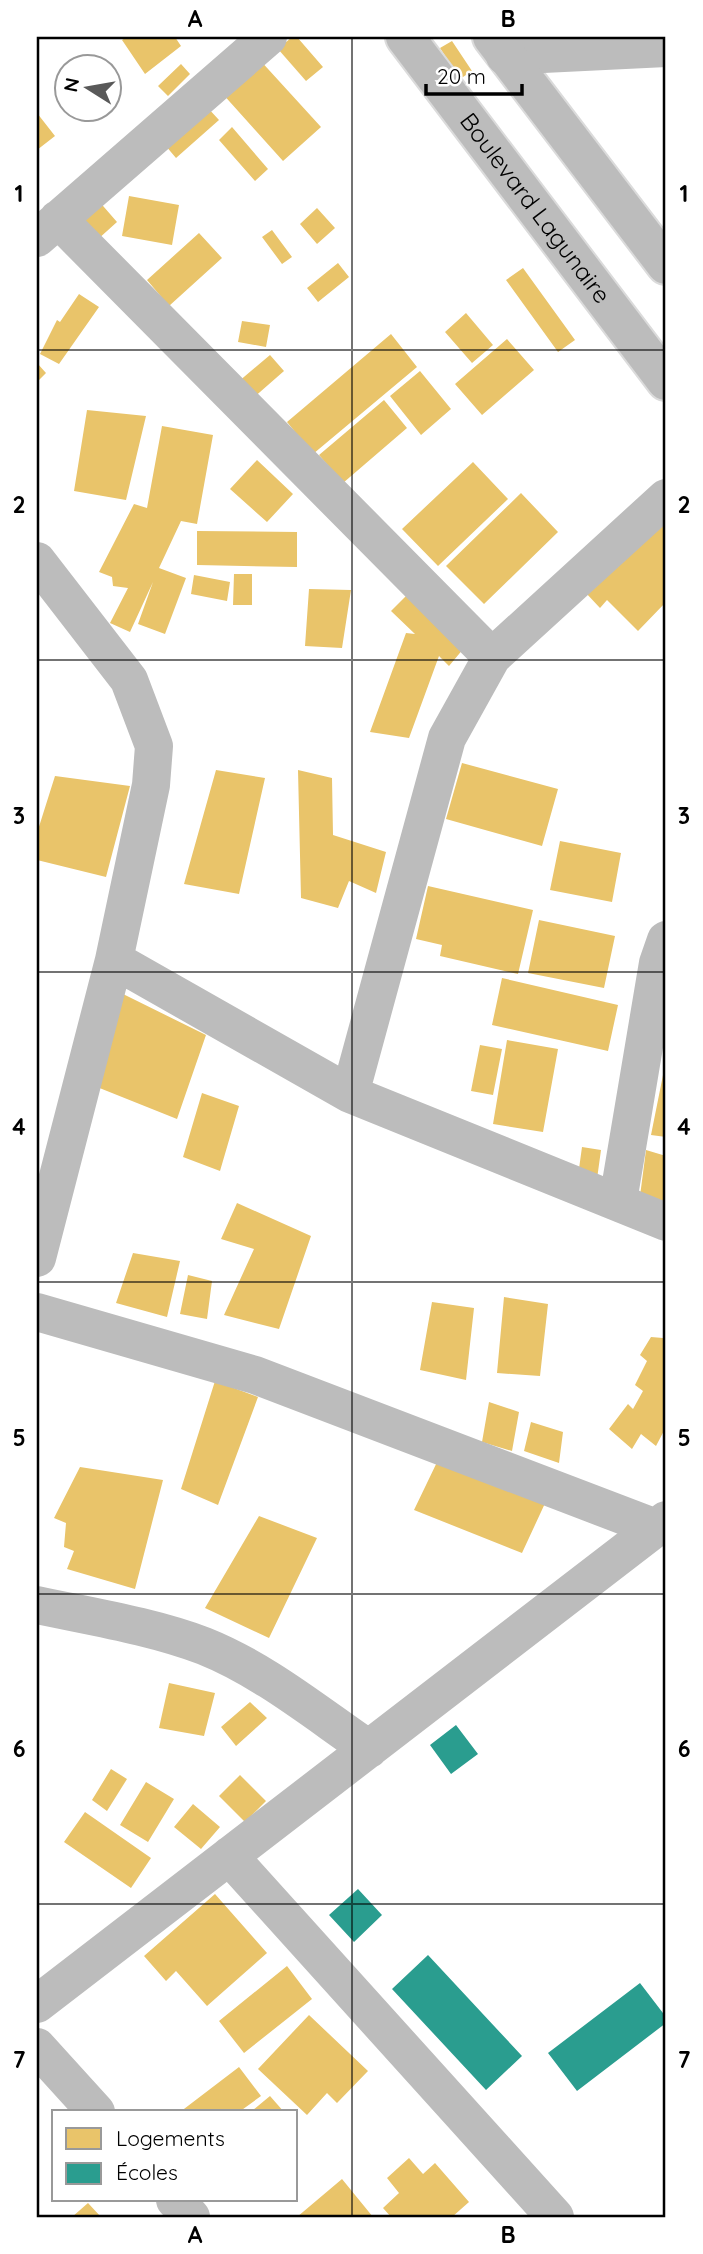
<svg xmlns="http://www.w3.org/2000/svg" width="703" height="2254" viewBox="0 0 703 2254" font-family="Quicksand,sans-serif">
<style>
.homes{fill:#e9c46a}
.schools{fill:#2a9d8f}
.lines{fill:none;stroke-linecap:round;stroke-linejoin:round}
.major-casing{stroke:#dbdbdb;stroke-width:42}
.minor{stroke:#bcbcbc;stroke-width:38}
.major{stroke:#bcbcbc;stroke-width:38}
.grid{fill:none;stroke:#000;stroke-width:2;stroke-opacity:0.55}
.labels{text-anchor:middle;stroke-width:7;stroke-linejoin:round;paint-order:stroke}
.street-label{font-size:24px;fill:#000;stroke:#fff}
.neatline{fill:none;stroke:#000;stroke-width:2.5}
.grid-label{font-size:23px;text-anchor:middle;font-weight:bold;fill:#000}
</style>
<rect width="100%" height="100%" fill="#fff"/>
<!-- homes -->
<path class="homes" d="M 127,37 L 175,37 L 181,46 L 145,74 L 122,40 Z
M 292,37 L 297,37 L 323,67 L 306,81 L 278,49 Z
M 452,41 L 472,71 L 460,79 L 440,48 Z
M 258,58 L 321,127 L 283,161 L 221,92 Z
M 181,64 L 190,74 L 168,96 L 158,86 Z
M 207,107 L 219,120 L 176,158 L 165,145 Z
M 37,113 L 55,136 L 37,150 Z
M 232,127 L 268,169 L 255,181 L 219,140 Z
M 129,196 L 179,205 L 172,245 L 122,236 Z
M 97,199 L 117,222 L 97,240 L 77,216 Z
M 317,208 L 335,228 L 317,244 L 300,224 Z
M 272,230 L 292,257 L 282,264 L 262,237 Z
M 199,233 L 222,258 L 169,306 L 147,280 Z
M 338,263 L 349,277 L 318,302 L 307,288 Z
M 523,268 L 575,340 L 558,352 L 506,280 Z
M 79,294 L 99,307 L 59,364 L 40,354 L 57,320 L 60,322 Z
M 466,313 L 493,345 L 472,363 L 445,332 Z
M 242,321 L 270,325 L 266,347 L 238,342 Z
M 391,334 L 417,367 L 313,454 L 287,422 Z
M 507,339 L 534,370 L 482,415 L 455,384 Z
M 270,355 L 284,371 L 252,399 L 238,382 Z
M 37,363 L 46,373 L 37,382 Z
M 420,371 L 451,409 L 421,435 L 390,396 Z
M 384,400 L 407,428 L 343,483 L 319,455 Z
M 87,410 L 146,416 L 126,500 L 74,491 Z
M 162,426 L 213,435 L 197,524 L 181,521 L 159,568 L 186,578 L 165,634 L 138,624 L 153,582 L 130,632 L 110,623 L 128,588 L 113,586 L 112,577 L 99,572 L 134,504 L 147,508 Z
M 257,460 L 293,494 L 267,522 L 230,489 Z
M 473,462 L 508,499 L 438,566 L 402,529 Z
M 521,493 L 558,532 L 484,604 L 446,566 Z
M 666,509 L 666,602 L 638,631 L 607,600 L 600,608 L 585,592 Z
M 197,531 L 297,532 L 297,567 L 197,565 Z
M 234,574 L 252,574 L 252,605 L 233,605 Z
M 194,575 L 230,582 L 227,601 L 191,594 Z
M 309,589 L 351,590 L 342,648 L 305,646 Z
M 408,594 L 464,648 L 449,666 L 439,656 L 409,738 L 370,732 L 406,633 L 415,634 L 391,611 Z
M 462,763 L 558,789 L 542,846 L 446,819 Z
M 216,770 L 265,778 L 239,894 L 184,884 Z
M 298,770 L 332,778 L 333,835 L 386,852 L 376,893 L 349,881 L 338,908 L 301,898 Z
M 55,776 L 130,786 L 106,877 L 37,860 L 37,833 Z
M 560,841 L 621,853 L 612,902 L 550,890 Z
M 428,886 L 533,910 L 518,974 L 440,956 L 442,945 L 416,939 Z
M 539,920 L 615,936 L 604,988 L 528,973 Z
M 502,978 L 618,1005 L 608,1051 L 492,1025 Z
M 121,993 L 206,1035 L 177,1119 L 97,1087 Z
M 507,1040 L 558,1049 L 543,1132 L 493,1124 Z
M 480,1045 L 502,1049 L 493,1095 L 471,1091 Z
M 663,1075 L 666,1075 L 666,1137 L 651,1135 Z
M 202,1093 L 239,1106 L 220,1171 L 183,1157 Z
M 582,1147 L 601,1150 L 597,1179 L 578,1176 Z
M 646,1150 L 666,1156 L 666,1207 L 640,1196 Z
M 237,1203 L 311,1236 L 279,1329 L 224,1315 L 254,1249 L 221,1239 Z
M 133,1253 L 180,1261 L 167,1317 L 116,1303 Z
M 188,1275 L 212,1281 L 207,1319 L 180,1314 Z
M 504,1297 L 548,1304 L 540,1376 L 497,1373 Z
M 432,1302 L 474,1308 L 466,1380 L 420,1370 Z
M 666,1332 L 666,1427 L 656,1446 L 641,1434 L 632,1449 L 609,1429 L 628,1404 L 633,1409 L 643,1391 L 635,1385 L 647,1361 L 640,1355 L 651,1337 L 663,1338 Z
M 215,1381 L 258,1397 L 218,1505 L 181,1489 Z
M 489,1402 L 519,1412 L 512,1451 L 482,1442 Z
M 531,1422 L 563,1432 L 559,1463 L 524,1451 Z
M 439,1458 L 547,1499 L 522,1553 L 414,1510 Z
M 80,1467 L 163,1480 L 135,1589 L 67,1569 L 74,1551 L 64,1547 L 66,1523 L 54,1518 Z
M 259,1516 L 317,1538 L 269,1638 L 205,1608 Z
M 169,1683 L 215,1693 L 204,1736 L 159,1728 Z
M 250,1702 L 267,1718 L 236,1746 L 221,1727 Z
M 111,1769 L 127,1779 L 107,1811 L 92,1800 Z
M 240,1775 L 266,1801 L 245,1822 L 219,1796 Z
M 146,1782 L 174,1799 L 148,1842 L 120,1825 Z
M 193,1804 L 220,1827 L 201,1849 L 174,1827 Z
M 85,1812 L 151,1858 L 131,1888 L 64,1842 Z
M 215,1894 L 267,1953 L 207,2006 L 176,1971 L 166,1981 L 144,1956 Z
M 287,1966 L 312,1999 L 244,2053 L 219,2021 Z
M 309,2015 L 368,2071 L 337,2103 L 327,2093 L 307,2115 L 258,2069 Z
M 239,2067 L 261,2096 L 239,2112 L 180,2112 Z
M 270,2096 L 284,2112 L 255,2112 L 253,2110 Z
M 409,2158 L 423,2174 L 435,2163 L 469,2202 L 452,2217 L 391,2217 L 383,2208 L 399,2193 L 387,2178 Z
M 342,2179 L 373,2217 L 297,2217 Z
M 88,2203 L 101,2217 L 72,2217 Z"/>
<!-- schools -->
<path class="schools" d="M 456,1725 L 478,1754 L 451,1774 L 430,1745 Z
M 358,1889 L 382,1915 L 354,1942 L 329,1915 Z
M 428,1955 L 522,2056 L 486,2090 L 392,1989 Z
M 640,1983 L 666,2017 L 666,2023 L 577,2091 L 548,2053 Z"/>
<g class="lines">
<defs>
<g id="major">
<path id="s1" d="M 405,37 L 666,381"/>
<path d="M 492,37 L 666,265"/>
</g>
</defs>
<!-- major casing -->
<use href="#major" class="major-casing"/>
<!-- minor -->
<path class="minor" d="M 505,56 L 666,48
M 58,219 L 492,657
M 37,238 L 268,37
M 37,561 L 129,680 L 154,746 L 151,785 L 114,960 L 37,1258
M 114,960 L 350,1094 L 666,1222
M 350,1094 L 447,738 L 492,657 L 666,498
M 618,1201 L 658,963 L 666,940
M 37,1312 L 255,1375 L 656,1528
M 37,1605 C 93,1617 151,1626 204,1646 C 264,1670 316,1713 369,1749
M 229,1856 L 555,2217
M 37,2004 L 666,1520
M 37,2047 L 96,2112
M 175,2200 L 191,2217"/>
<!-- major -->
<use href="#major" class="major"/>
</g>
<!-- grid -->
<path class="grid" d="M 352,37 L 352,2217M 37,350 L 666,350M 37,660 L 666,660M 37,972 L 666,972M 37,1282 L 666,1282M 37,1594 L 666,1594M 37,1904 L 666,1904"/>
<g class="labels">
<!-- street labels -->
<g class="street-label">
<text dy="8" stroke="none"><textPath href="#s1" startOffset="215">Boulevard Lagunaire</textPath></text>
</g>
</g>
<!-- border -->
<rect width="703" height="2254" fill="none" stroke="#ffffff" stroke-width="77"/>
<!-- legend -->
<rect x="52" y="2110" width="245" height="91" fill="#ffffff" stroke="#999999" stroke-width="2"/>
<rect x="66" y="2128" width="35" height="21" fill="#e9c46a" stroke="#999999" stroke-width="2"/>
<text x="116" y="2146" font-size="21" fill="#000000">Logements</text>
<rect x="66" y="2163" width="35" height="21" fill="#2a9d8f" stroke="#999999" stroke-width="2"/>
<text x="116" y="2180" font-size="21" fill="#000000">Écoles</text>
<!-- north arrow -->
<g transform="translate(88 88) rotate(281)"><circle r="33" fill="#ffffff" stroke="#999999" stroke-width="2"/>
<path d="M0-5L12 26L0 18L-12 26Z" fill="#595959"/>
<text y="-10" font-size="19" font-weight="bold" text-anchor="middle" fill="#000000">N</text>
</g>
<!-- scale -->
<path d="M426 84v10h96v-10" fill="none" stroke="#000000" stroke-width="3.5"/>
<text x="437" y="84" font-size="21" fill="#000000" stroke="#ffffff" stroke-width="5" paint-order="stroke">20 m</text>
<rect x="38" y="38" width="626" height="2178" class="neatline"/>
<g class="grid-label">
<text x="195" y="27">A</text>
<text x="508" y="27">B</text>
<text x="19" y="202">1</text>
<text x="684" y="202">1</text>
<text x="19" y="513">2</text>
<text x="684" y="513">2</text>
<text x="19" y="824">3</text>
<text x="684" y="824">3</text>
<text x="19" y="1135">4</text>
<text x="684" y="1135">4</text>
<text x="19" y="1446">5</text>
<text x="684" y="1446">5</text>
<text x="19" y="1757">6</text>
<text x="684" y="1757">6</text>
<text x="19" y="2068">7</text>
<text x="684" y="2068">7</text>
<text x="195" y="2243">A</text>
<text x="508" y="2243">B</text>
</g>
</svg>
